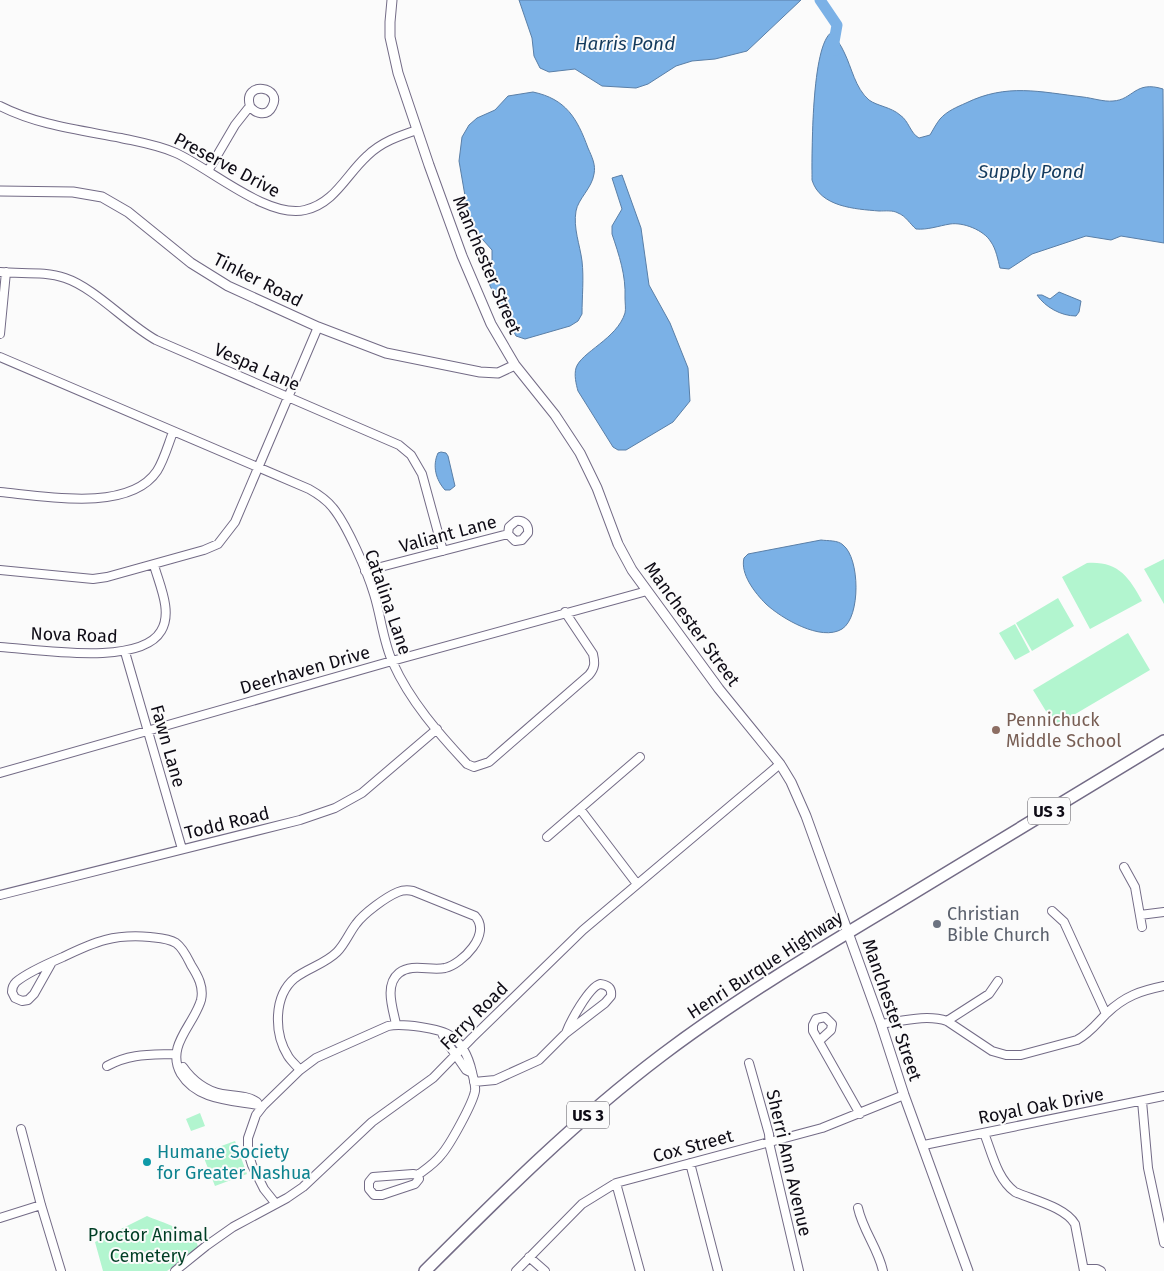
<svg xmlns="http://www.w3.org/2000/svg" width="1164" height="1271" viewBox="0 0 1164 1271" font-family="'Fira Sans',sans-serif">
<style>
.green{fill:#b2f5cf}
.water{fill:#7bb1e6;stroke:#5a7fa7}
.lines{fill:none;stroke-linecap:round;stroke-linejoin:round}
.river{stroke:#7bb1e6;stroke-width:11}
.minor-casing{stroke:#736b86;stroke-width:10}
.tertiary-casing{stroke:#736b86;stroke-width:11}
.primary-casing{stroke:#736b86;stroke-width:14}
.minor{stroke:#fff;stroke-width:8}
.tertiary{stroke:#fff;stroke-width:9}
.primary{stroke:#fff;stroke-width:11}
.education-dot{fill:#8d6e63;stroke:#fbfbfb;stroke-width:2}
.worship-dot{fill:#6b7280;stroke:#fbfbfb;stroke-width:2}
.culture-dot{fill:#0f9aa8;stroke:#fbfbfb;stroke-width:2}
.labels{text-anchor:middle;stroke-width:4;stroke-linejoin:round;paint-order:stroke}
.shield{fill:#fbfbfb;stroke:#55535a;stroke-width:1}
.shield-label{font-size:16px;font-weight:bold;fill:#0e0b15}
.street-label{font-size:18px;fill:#0e0b15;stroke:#fbfbfb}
.education-label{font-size:18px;fill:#785e54;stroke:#fbfbfb;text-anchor:start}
.worship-label{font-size:18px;fill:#5b616d;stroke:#fbfbfb;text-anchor:start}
.culture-label{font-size:18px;fill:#0d838f;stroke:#fbfbfb;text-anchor:start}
.park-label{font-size:18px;fill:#003e25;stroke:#fbfbfb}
.water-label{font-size:19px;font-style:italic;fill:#143b5e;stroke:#fbfbfb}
</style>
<rect width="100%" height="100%" fill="#fbfbfb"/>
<!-- green -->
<path class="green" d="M 1164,559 L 1164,604 L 1144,569 Z
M 1087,563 C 1118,561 1129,577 1142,601 L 1090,629 L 1062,577 Z
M 1058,598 L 1074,626 L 1032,651 L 1016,623 Z
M 1015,624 L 1030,652 L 1015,660 L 999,633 Z
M 1128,633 L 1150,670 L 1055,726 L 1033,690 Z
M 200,1113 L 205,1126 L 191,1131 L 186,1119 Z
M 235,1141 L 247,1174 L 215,1186 L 202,1153 Z
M 147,1216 C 160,1222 197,1232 198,1247 L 167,1271 L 103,1271 L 95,1242 Z"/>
<!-- water -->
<path class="water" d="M 519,0 L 801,0 L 747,51 L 715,59 L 692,61 L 676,66 L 648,84 L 636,88 L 602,86 L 575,69 L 549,72 L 540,68 L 534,56 L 532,38 Z
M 832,32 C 836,39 841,45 844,52 C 852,68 855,88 869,100 C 877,106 891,107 900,115 C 909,121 910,133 919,138 L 930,135 C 933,130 936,124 940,119 C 947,111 957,107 966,103 C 1007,83 1040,92 1083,97 C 1092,98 1104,102 1113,101 C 1133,100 1135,80 1163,89 L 1164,243 L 1121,236 L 1111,240 L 1086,236 L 1032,254 L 1009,269 L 1000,268 C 998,260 996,249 991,242 C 984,230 963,222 950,224 C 938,226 928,230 916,229 C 910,224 906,216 898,213 C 893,210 885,211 879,211 C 855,209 820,207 812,180 C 812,155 811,44 832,32 Z
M 533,92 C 566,99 577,118 588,148 C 592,157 596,165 594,174 C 592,188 578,199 576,211 C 573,228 580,245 582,261 C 584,278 582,297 582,314 L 578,321 L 570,326 L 525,339 L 516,336 L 490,286 L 488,277 L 492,270 L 492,250 L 474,230 L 469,219 L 459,161 L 462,137 L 469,125 L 477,118 L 495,110 L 508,96 Z
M 622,175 L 641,228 L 649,285 L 670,323 L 688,368 L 690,401 L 673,422 L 626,450 L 618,450 L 613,447 L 578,391 C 576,384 574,375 576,368 C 581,352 617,339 625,313 C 626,309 625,303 625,298 C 626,275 619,255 612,234 L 612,226 L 622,209 L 612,178 Z
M 1059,292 L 1081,301 L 1079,312 L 1076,316 C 1061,316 1045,307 1037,295 L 1042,295 L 1050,299 Z
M 441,452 L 446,453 L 448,456 L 455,486 L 450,490 L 445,490 C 436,480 432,466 438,453 Z
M 821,540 C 828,541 838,540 843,545 C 860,558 861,617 842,629 C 821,642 781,618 766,604 C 755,593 740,574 744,558 L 748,554 Z"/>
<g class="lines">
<!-- river -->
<path class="river" d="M 820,0 L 837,25 L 834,42 L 835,50"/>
<defs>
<path id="minor" d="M 0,106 C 37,125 80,130 121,138 C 139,142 158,145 176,153 C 211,169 268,219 305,210 C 335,203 346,175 367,156 C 381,142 399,136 417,130
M 208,171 L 235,125 L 250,106 C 242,80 284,86 272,107 C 267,117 255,114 250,106
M 0,272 C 21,274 45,271 65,278 C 95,288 127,324 156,340 L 399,445 L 411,455 L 422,474 L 443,551
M 0,334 L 6,272
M 0,357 L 309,489 C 318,494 326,499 333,508 C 347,525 367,571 374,594 C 381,616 383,642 393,663 C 410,701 439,734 467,764 L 474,767 L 489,762 L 589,675 C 595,668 595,663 593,654 L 565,612
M 0,492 C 42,496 129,513 157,471 C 164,460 168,445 173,432
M 0,570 L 93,579 L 107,577 L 204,550 L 218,544 L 235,522 L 318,327
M 365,571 L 508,534 L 509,527 L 516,521 C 524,520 529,525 528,533 L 522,540 L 515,541 L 508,534
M 0,647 C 36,649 140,667 161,631 C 173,612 159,584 154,565
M 125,652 L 182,849
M 0,773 L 392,661 L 647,591
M 580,809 L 637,884
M 547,837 L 640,757
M 1124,867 L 1135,887 L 1142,927
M 0,895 L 300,820 L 335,808 L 362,793 L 437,729
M 1052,911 L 1064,922 L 1106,1014
M 1140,915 L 1164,912
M 52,962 L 34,994 L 28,1000 L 22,1001 L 15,998 L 12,992 C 12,988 13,985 16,982 C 28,972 49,963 63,957 C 96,941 114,934 150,937 C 159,938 168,938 176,943 C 183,948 187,957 191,965 C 198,976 204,987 201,1000 C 194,1025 165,1046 181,1074 C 198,1102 235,1100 263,1106
M 947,1021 L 989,994 L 998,981
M 881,1024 C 902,1021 927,1014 947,1021 L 992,1051 L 1006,1055 L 1021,1055 L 1077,1040 C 1090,1033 1097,1023 1107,1013 C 1125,996 1140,991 1164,986
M 442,1033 L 444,1038 L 466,1070 L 472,1073
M 819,1041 L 831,1030 L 832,1024 L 825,1017 L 816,1019 L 813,1025 L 813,1031 L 860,1114
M 749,1063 L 769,1134 L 770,1147 L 799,1271
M 107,1066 C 131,1053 150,1055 176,1054
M 183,1067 C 192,1080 206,1091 222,1094 C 234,1096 247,1095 257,1102
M 300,1070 C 296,1065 291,1061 288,1056 C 274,1034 273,996 295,978 C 308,968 325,964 337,952 C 345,944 349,933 356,924 C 364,913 386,897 398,892 C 403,890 408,890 413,891 L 475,916 C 492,934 462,964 445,968 C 430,971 412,963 399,973 C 384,985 393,1009 396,1024
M 474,1082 L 495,1080 L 539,1060 L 566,1033 L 605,1003 L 611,996 C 612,988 608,985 600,984 C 589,987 570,1022 566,1033
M 1142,1101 L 1148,1168 L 1164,1243
M 21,1129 L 41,1205 L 61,1271
M 984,1133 C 992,1153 997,1179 1015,1192 C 1033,1200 1065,1207 1075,1224 L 1084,1271
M 924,1145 L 1164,1096
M 690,1163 L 718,1271
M 616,1183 L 640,1271
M 276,1204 L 264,1189 L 252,1165 L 248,1152 L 248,1138 L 256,1115 L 263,1106 L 300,1070 L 316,1058 L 388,1026 C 401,1023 440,1028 451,1036 C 463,1044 469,1059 472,1072 C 473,1078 476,1084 475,1091 C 473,1103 450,1145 441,1155 C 435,1163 426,1169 418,1175 L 413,1174 L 373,1177 L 369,1182 L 369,1189 L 374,1195 L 382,1195 L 415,1184 L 419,1179 L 418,1175
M 858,1208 C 863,1231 878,1248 883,1271
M 0,1218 L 41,1205
M 529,1257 L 545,1271
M 1084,1269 L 1097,1269 L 1101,1271
M 175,1271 L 206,1246 L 233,1227 L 287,1198 L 303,1187 L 372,1122 L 433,1078 L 472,1038 L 583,930 L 780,764
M 516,1271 L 582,1204 L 616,1183 L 822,1128 L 904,1095"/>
<path id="tertiary" d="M 392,0 L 390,22 L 390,37 L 398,73 L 429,165 L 462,256 L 491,324 L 515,365 L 555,415 L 580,453 L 597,488 L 618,544 L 632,570 L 719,689 L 780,764 L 791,782 L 806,816 L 881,1024 L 904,1095 L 968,1271
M 0,191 L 73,192 L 102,197 L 128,212 L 191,263 L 228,286 L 318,327 L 386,353 L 480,372 L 498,373 L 515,365"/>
<path id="primary" d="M 425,1271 C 501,1195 576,1120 662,1055 C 736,999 817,951 897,903 C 986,849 1075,795 1164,741"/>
</defs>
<!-- minor casing -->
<use href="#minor" class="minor-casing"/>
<!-- tertiary casing -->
<use href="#tertiary" class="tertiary-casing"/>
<!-- primary casing -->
<use href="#primary" class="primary-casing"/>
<!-- minor -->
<use href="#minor" class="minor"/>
<!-- tertiary -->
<use href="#tertiary" class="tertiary"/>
<!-- primary -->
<use href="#primary" class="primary"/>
</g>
<!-- markers -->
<circle class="education-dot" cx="996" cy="730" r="5"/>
<circle class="worship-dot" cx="937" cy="924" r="5"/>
<circle class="culture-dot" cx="147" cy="1162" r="5"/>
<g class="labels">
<!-- shield labels -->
<g class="shield">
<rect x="1028" y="797.5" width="42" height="27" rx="4"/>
<rect x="567" y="1101.5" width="42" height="27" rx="4"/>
</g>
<g class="shield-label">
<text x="1049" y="817">US 3</text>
<text x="588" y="1121">US 3</text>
</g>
<!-- street labels -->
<g class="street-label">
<text transform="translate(227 165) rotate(28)" y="6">Preserve Drive</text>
<text transform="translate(487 265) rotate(67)" y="6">Manchester Street</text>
<text transform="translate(258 280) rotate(27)" y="6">Tinker Road</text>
<text transform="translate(257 367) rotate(24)" y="6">Vespa Lane</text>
<text transform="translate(448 534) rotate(-15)" y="6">Valiant Lane</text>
<text transform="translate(388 602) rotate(71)" y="6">Catalina Lane</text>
<text transform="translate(692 624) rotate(54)" y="6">Manchester Street</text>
<text transform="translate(74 635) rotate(2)" y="6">Nova Road</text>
<text transform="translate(305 670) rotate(-16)" y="6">Deerhaven Drive</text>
<text transform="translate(168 746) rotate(74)" y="6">Fawn Lane</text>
<text transform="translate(227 823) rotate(-14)" y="6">Todd Road</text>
<text transform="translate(765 965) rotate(-33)" y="6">Henri Burque Highway</text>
<text transform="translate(892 1010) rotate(71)" y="6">Manchester Street</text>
<text transform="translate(474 1016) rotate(-45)" y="6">Ferry Road</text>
<text transform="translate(1041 1106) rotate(-11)" y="6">Royal Oak Drive</text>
<text transform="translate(693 1146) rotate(-15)" y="6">Cox Street</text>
<text transform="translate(789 1163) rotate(77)" y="6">Sherri Ann Avenue</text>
</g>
<!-- education labels -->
<g class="education-label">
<text x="1006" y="726">Pennichuck<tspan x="1006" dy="21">Middle School</tspan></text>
</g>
<!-- worship labels -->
<g class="worship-label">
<text x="947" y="920">Christian<tspan x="947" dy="21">Bible Church</tspan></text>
</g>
<!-- culture labels -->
<g class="culture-label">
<text x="157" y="1158">Humane Society<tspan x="157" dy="21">for Greater Nashua</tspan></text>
</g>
<!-- park labels -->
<g class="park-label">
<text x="148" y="1241">Proctor Animal<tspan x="148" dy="21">Cemetery</tspan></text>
</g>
<!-- water labels -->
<g class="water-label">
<text x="625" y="50">Harris Pond</text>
<text x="1031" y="178">Supply Pond</text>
</g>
</g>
</svg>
